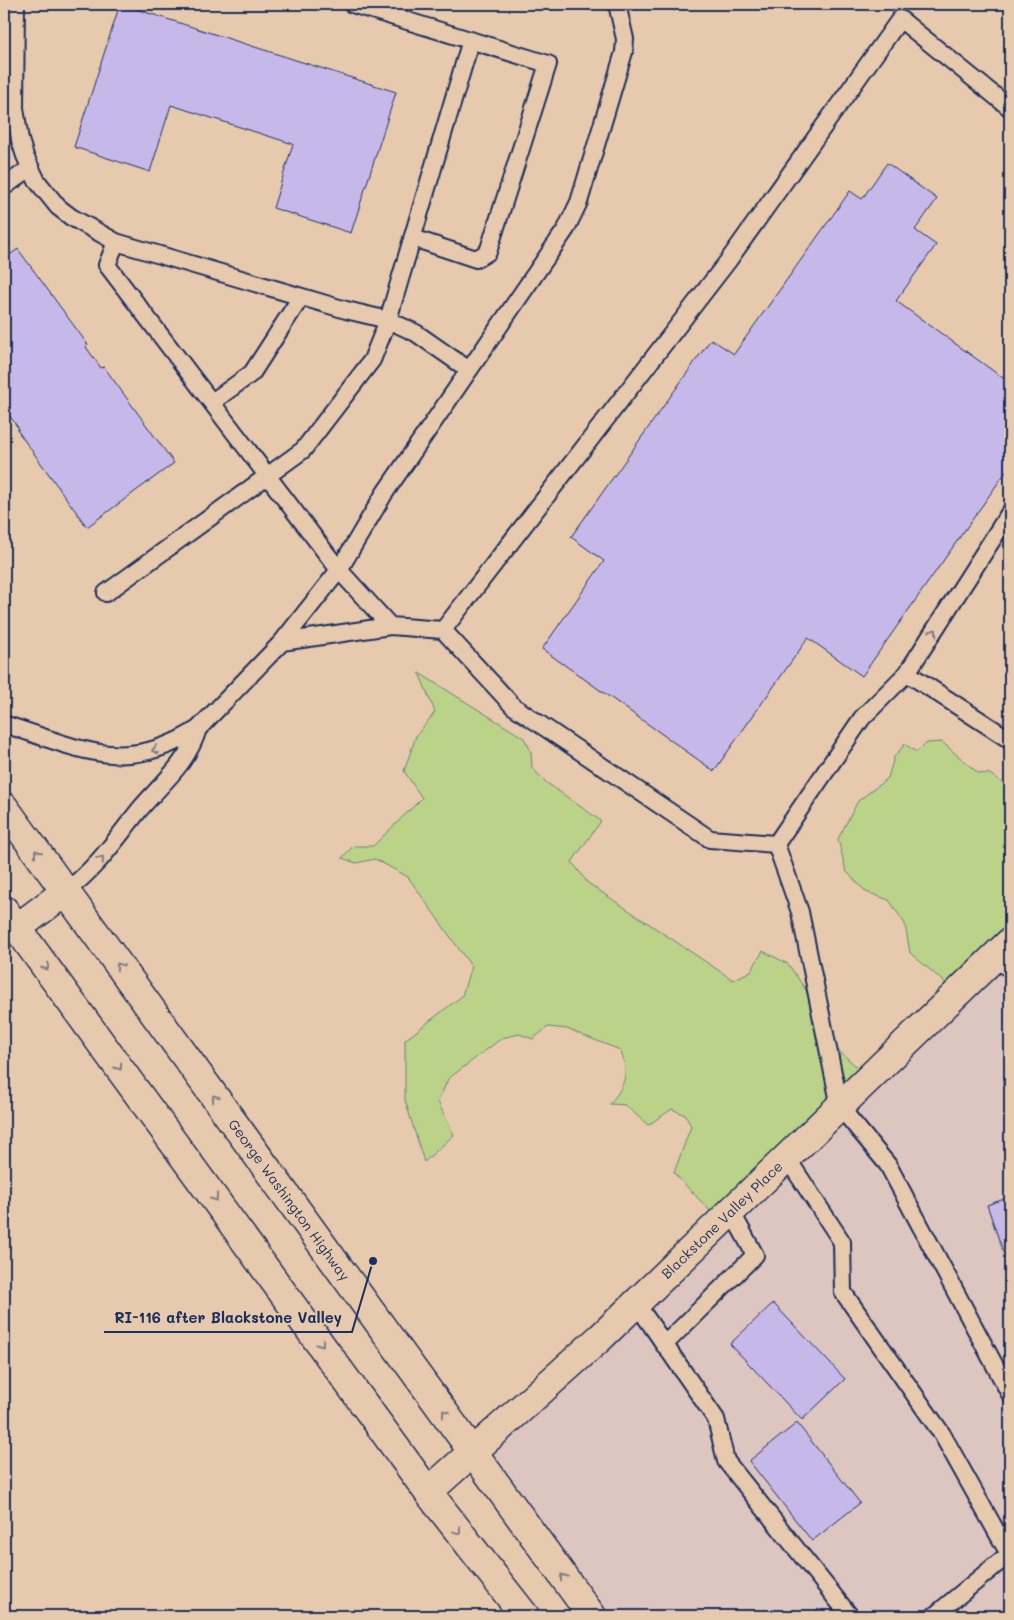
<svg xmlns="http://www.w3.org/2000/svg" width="1014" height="1620" viewBox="0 0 1014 1620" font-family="Mali,sans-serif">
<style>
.built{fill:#ddc5c0}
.green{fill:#bbd389;stroke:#6b8174}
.building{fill:#c6b9ea;stroke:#1b2f5e}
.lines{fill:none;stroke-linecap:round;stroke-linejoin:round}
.lane-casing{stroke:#1b2f5e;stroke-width:20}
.street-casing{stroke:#1b2f5e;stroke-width:31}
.primary-casing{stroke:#1b2f5e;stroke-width:31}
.lane{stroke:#e7caae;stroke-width:16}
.street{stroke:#e7caae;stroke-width:28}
.primary{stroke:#e7caae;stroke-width:28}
.oneway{stroke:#817c86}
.labels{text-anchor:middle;stroke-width:4;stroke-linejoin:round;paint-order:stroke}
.street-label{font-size:14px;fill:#1b2f5e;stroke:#e7caae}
.leader{fill:none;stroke:#1b2f5e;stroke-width:2}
.callout-dot{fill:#1b2f5e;stroke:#e7caae;stroke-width:2}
.callout-label{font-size:15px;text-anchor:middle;font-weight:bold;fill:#1b2f5e;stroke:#e7caae;stroke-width:4;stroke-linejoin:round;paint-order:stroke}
</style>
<rect width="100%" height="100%" fill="#e7caae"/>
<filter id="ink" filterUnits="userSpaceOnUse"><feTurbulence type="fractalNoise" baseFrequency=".02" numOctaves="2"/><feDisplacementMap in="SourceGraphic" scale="10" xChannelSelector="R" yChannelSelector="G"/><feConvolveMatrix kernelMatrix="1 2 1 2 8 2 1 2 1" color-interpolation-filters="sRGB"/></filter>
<g filter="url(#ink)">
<!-- built -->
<path class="built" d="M 1010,938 L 1010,1616 L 585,1616 L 470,1450 Z"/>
<!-- green -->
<path class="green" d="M 419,673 L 524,738 L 531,751 L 532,768 L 547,783 L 601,821 L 572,862 L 588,883 L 733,980 L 751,971 L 763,951 L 788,964 L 806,990 L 818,1033 L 864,1073 L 714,1215 L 674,1173 L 691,1126 L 685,1115 L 672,1109 L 648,1125 L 625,1105 L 610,1104 C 625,1085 630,1073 620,1050 L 567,1029 L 548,1027 L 533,1039 L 519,1034 L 502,1038 L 448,1079 L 438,1102 L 454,1135 L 424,1162 L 405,1100 L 405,1040 L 462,996 L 471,966 L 408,877 L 375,859 L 356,863 L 342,858 L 353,846 L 373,846 L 422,798 L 404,771 L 416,736 L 435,712 Z
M 942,742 L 978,773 L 990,774 L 1010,788 L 1010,937 L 954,990 L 910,953 L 905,924 L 889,900 L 866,892 L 846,871 L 838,839 L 858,801 L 888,778 L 894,757 L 905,744 L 916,752 L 927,743 Z"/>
<!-- building -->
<path class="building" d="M 120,4 L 396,92 L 351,233 L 273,208 L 293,144 L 171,105 L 150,172 L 74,147 Z
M 887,163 L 937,199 L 915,230 L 936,245 L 896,301 L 1010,383 L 1010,466 L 862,676 L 808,638 L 714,771 L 542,649 L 604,561 L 571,537 L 711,339 L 734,354 L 850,191 L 862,199 Z
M 18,249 L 88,345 L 86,347 L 101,368 L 104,367 L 174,463 L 87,527 L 17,430 L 19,429 L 4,408 L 4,259 Z
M 1010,1197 L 1010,1272 L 987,1205 Z
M 773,1303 L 845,1379 L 802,1420 L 730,1344 Z
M 797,1423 L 860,1503 L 812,1541 L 749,1461 Z"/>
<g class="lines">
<defs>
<path id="lane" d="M 16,4 L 15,108 L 20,140 L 25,156 L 37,181 L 58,207 L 71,217 L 116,242 L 346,310 L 388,320 L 416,333 L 469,370
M 352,4 L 548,64 L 488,252 L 476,259 L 413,238
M 4,187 L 30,168
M 116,242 L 107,265 L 339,570 L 390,626 L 443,630 L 513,706 L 710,839 L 776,844
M 212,402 L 252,373 L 301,297
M 106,593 L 303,450 L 372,360 L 388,320 L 471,40
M 443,630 L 728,261 L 900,19 L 1010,108
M 282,642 L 390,626
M 907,673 L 1010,740
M 4,724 C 79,748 125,776 198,729 L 282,642 L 339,570 L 384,494 L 566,229 L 579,202 L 624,52 L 625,39 L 617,4
M 776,844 L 800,912 L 840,1107 L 888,1165 L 1010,1394
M 776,844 L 862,718 L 907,673 L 1010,512
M 65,892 C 98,867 115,840 140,809 C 162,783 188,763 198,729
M 994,958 L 1010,969
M 787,1158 L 842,1242 L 843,1292 L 942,1434 L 1009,1554 L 934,1616
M 636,1303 L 716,1419 L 726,1461 L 850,1616
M 664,1345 L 755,1255 L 731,1211"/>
<path id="street" d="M 428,1492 L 601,1337 L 1010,942"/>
<path id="primary" d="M 4,807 L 592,1616
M 4,910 L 428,1492 L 525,1616
M 17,928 L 65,892"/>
</defs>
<!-- lane casing -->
<use href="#lane" class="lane-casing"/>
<!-- street casing -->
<use href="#street" class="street-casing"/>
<!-- primary casing -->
<use href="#primary" class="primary-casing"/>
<!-- lane -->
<use href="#lane" class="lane"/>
<!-- street -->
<use href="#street" class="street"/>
<!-- primary -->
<use href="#primary" class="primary"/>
</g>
<!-- one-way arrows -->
<defs><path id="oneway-chevron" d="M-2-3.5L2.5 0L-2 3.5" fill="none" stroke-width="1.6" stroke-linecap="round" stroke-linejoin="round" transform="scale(1.25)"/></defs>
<g class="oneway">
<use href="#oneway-chevron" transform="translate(934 632) rotate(-57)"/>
<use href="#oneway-chevron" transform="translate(155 750) rotate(163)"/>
<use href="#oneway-chevron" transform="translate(37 853) rotate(-126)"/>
<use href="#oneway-chevron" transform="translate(101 859) rotate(-50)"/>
<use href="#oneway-chevron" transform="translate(119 966) rotate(-126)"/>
<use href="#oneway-chevron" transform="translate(46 967) rotate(54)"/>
<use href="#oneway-chevron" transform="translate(119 1067) rotate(54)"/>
<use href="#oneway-chevron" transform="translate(215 1098) rotate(-126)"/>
<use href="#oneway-chevron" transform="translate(215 1198) rotate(54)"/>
<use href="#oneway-chevron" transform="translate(321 1344) rotate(54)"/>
<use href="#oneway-chevron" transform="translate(445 1413) rotate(-126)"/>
<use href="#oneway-chevron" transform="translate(458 1531) rotate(53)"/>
<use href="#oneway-chevron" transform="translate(563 1577) rotate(-126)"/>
</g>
</g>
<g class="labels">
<!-- street labels -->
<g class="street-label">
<text transform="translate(289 1200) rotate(54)" y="5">George Washington Highway</text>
<text transform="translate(722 1220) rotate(-44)" y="5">Blackstone Valley Place</text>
</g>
</g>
<!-- callouts -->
<path class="leader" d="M373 1261L352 1332H104"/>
<circle class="callout-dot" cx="373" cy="1261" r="5"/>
<g class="callout-label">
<text x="228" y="1323">RI-116 after Blackstone Valley</text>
</g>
<!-- margin -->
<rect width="1014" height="1620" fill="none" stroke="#e7caae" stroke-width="20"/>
<rect x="10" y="10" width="994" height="1600" fill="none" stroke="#1b2f5e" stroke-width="2" filter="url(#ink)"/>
</svg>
